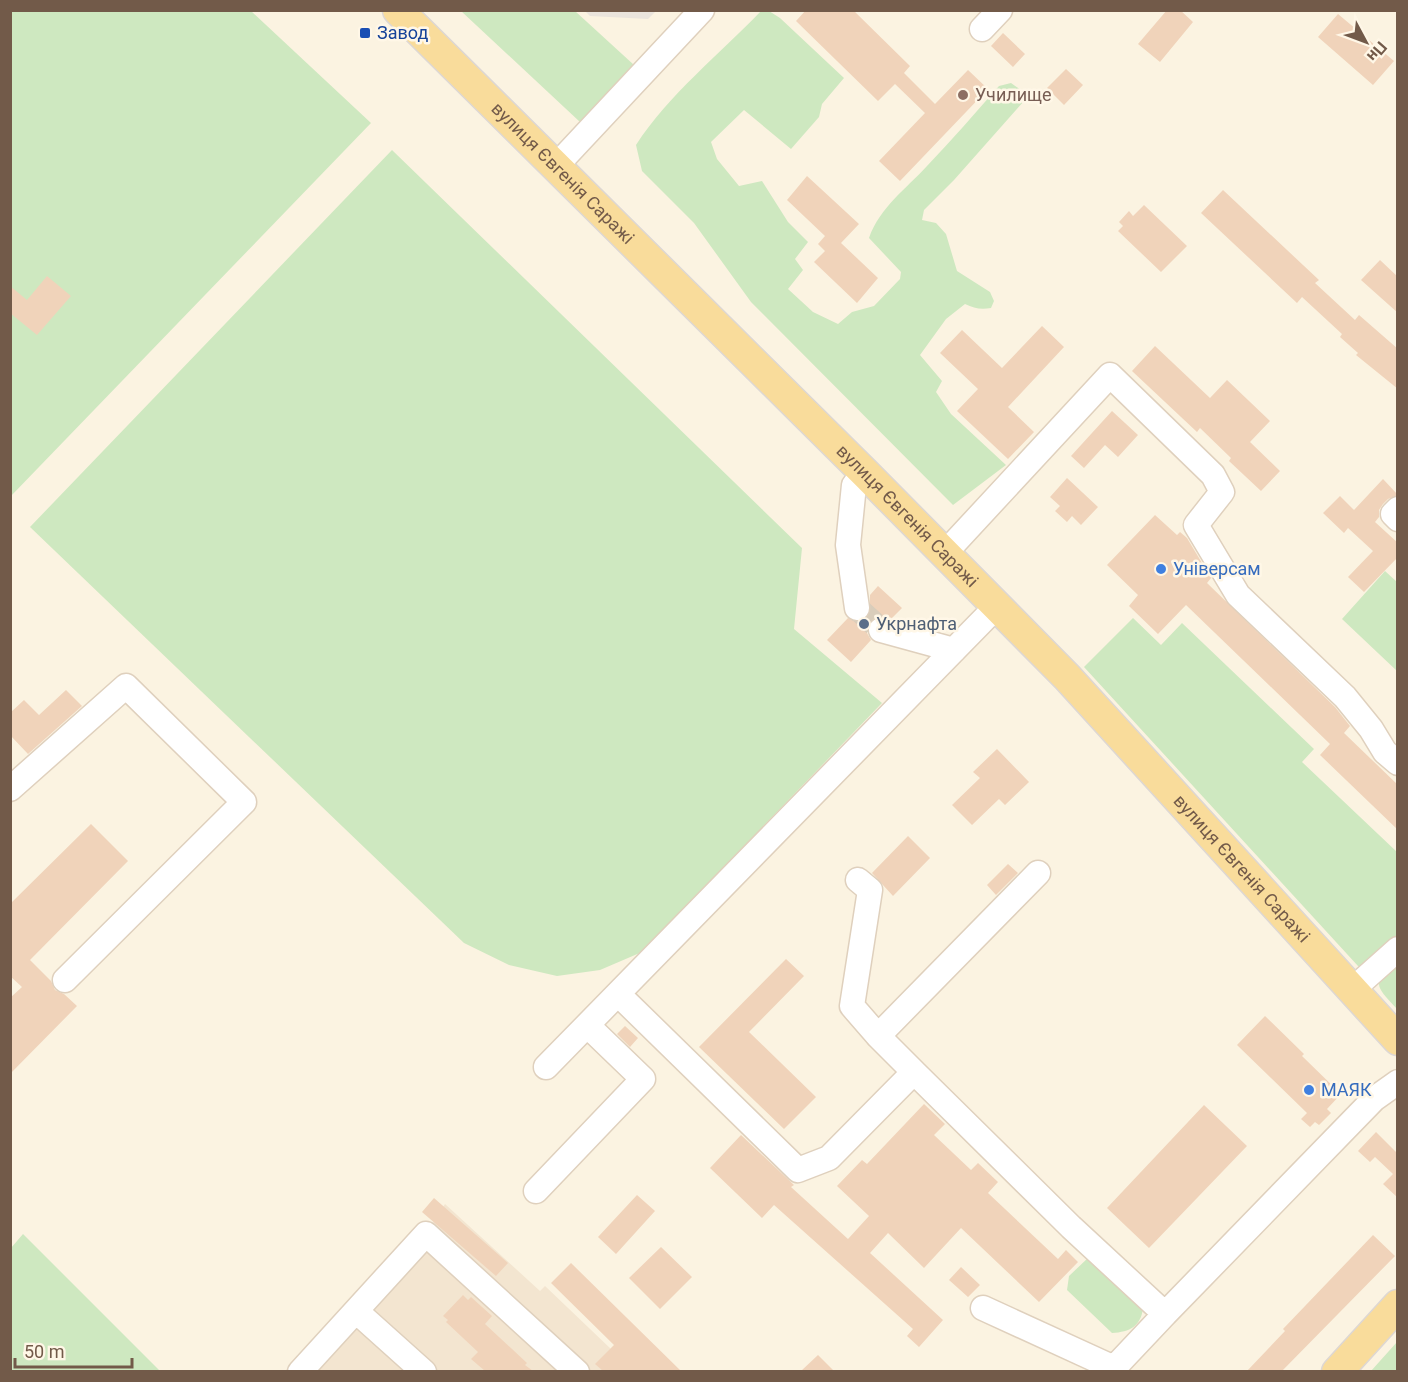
<svg xmlns="http://www.w3.org/2000/svg" width="1408" height="1382" viewBox="0 0 1408 1382" font-family="Roboto,sans-serif">
<style>
.residential{fill:#f3e5d0}
.industrial{fill:#eae4dc}
.green{fill:#cee8c0}
.building{fill:#f0d3ba}
.lines{fill:none;stroke-linecap:round;stroke-linejoin:round}
.minor-tunnel{stroke:#d9cdbb;stroke-width:24;stroke-dasharray:24 12;stroke-linecap:butt}
.minor-casing{stroke:#dfd0bd;stroke-width:27}
.major-casing{stroke:#ddd7d3;stroke-width:33}
.minor{stroke:#fff;stroke-width:24}
.major{stroke:#f9dc9b;stroke-width:30}
.transit-dot{fill:#1a4fb4;stroke:#fff7e7;stroke-width:2}
.education-dot{fill:#8d6e63;stroke:#fff7e7;stroke-width:2}
.shop-dot{fill:#3f7fe0;stroke:#fff7e7;stroke-width:2}
.service-dot{fill:#5c6f8a;stroke:#fff7e7;stroke-width:2}
.labels{text-anchor:middle;stroke-width:5;stroke-linejoin:round;paint-order:stroke}
.transit-label{font-size:18px;fill:#164399;stroke:#fff7e7;text-anchor:start}
.education-label{font-size:18px;fill:#785e54;stroke:#fff7e7;text-anchor:start}
.street-label{font-size:18px;fill:#725a49;stroke:#fff7e7}
.shop-label{font-size:18px;fill:#366cbe;stroke:#fff7e7;text-anchor:start}
.service-label{font-size:18px;fill:#4e5e75;stroke:#fff7e7;text-anchor:start}
</style>
<rect width="100%" height="100%" fill="#fbf3e1"/>
<!-- residential -->
<path class="residential" d="M 445,1204 L 540,1291 L 545,1286 L 634,1371 L 300,1372 L 426,1234 Z"/>
<!-- industrial -->
<path class="industrial" d="M 585,11 L 656,11 L 648,19 L 590,16 Z"/>
<!-- green -->
<path class="green" d="M 11,11 L 251,11 L 371,123 L 11,496 Z
M 461,11 L 575,11 L 634,65 L 580,122 Z
M 761,11 L 769,11 L 780,18 L 844,78 L 822,104 L 819,117 L 791,149 L 744,110 L 711,142 L 717,159 L 739,186 L 762,181 L 788,222 L 808,242 L 795,259 L 803,270 L 788,289 L 813,312 L 838,324 L 852,312 L 874,306 L 900,279 L 901,272 L 869,238 C 880,207 906,189 927,166 C 952,140 975,113 999,86 L 1011,83 L 1021,90 L 1024,101 L 954,180 L 924,210 L 922,220 L 936,223 L 946,234 L 957,271 L 990,292 L 994,301 L 991,308 C 980,310 974,308 965,304 L 946,319 L 920,355 L 942,381 L 936,392 L 951,414 L 1006,465 L 953,505 L 751,302 L 694,223 L 642,171 L 636,145 C 669,94 719,55 761,11 Z
M 392,150 L 802,548 L 794,629 L 882,703 L 642,952 L 600,970 L 557,976 L 509,965 L 464,943 L 30,527 Z
M 1385,571 L 1397,582 L 1397,671 L 1342,619 Z
M 1133,618 L 1161,645 L 1182,623 L 1314,749 L 1302,762 L 1397,852 L 1397,940 L 1365,969 L 1358,966 L 1084,667 Z
M 1397,959 L 1397,1009 C 1373,983 1373,985 1397,959 Z
M 23,1234 L 160,1371 L 11,1371 L 11,1248 Z
M 1089,1257 L 1143,1308 C 1141,1326 1130,1332 1112,1333 L 1067,1290 L 1069,1276 Z
M 1397,1342 L 1397,1371 L 1371,1371 Z"/>
<!-- building -->
<path class="building" d="M 806,10 L 853,10 L 910,66 L 904,73 L 935,104 L 968,70 L 988,89 L 900,181 L 879,161 L 925,113 L 895,84 L 878,101 L 796,21 Z
M 1167,10 L 1180,10 L 1193,22 L 1160,62 L 1138,44 Z
M 1338,14 L 1394,61 L 1373,85 L 1318,37 Z
M 1003,33 L 1025,54 L 1013,67 L 991,46 Z
M 1066,69 L 1083,85 L 1064,105 L 1047,88 Z
M 807,176 L 859,224 L 841,243 L 878,278 L 857,303 L 814,262 L 825,251 L 818,244 L 825,236 L 787,200 Z
M 1223,190 L 1319,280 L 1315,283 L 1355,320 L 1359,315 L 1398,349 L 1398,389 L 1356,355 L 1358,353 L 1340,337 L 1342,334 L 1302,297 L 1297,303 L 1201,213 Z
M 1144,205 L 1187,246 L 1161,272 L 1118,231 L 1123,226 L 1119,222 L 1129,211 L 1133,216 Z
M 1380,260 L 1398,277 L 1398,313 L 1361,280 Z
M 47,276 L 71,296 L 37,335 L 10,313 L 10,286 L 27,300 Z
M 1042,326 L 1064,347 L 1008,407 L 1034,432 L 1008,459 L 957,411 L 978,389 L 940,353 L 962,330 L 1002,368 Z
M 1155,346 L 1210,398 L 1227,380 L 1270,421 L 1250,442 L 1280,471 L 1261,491 L 1229,461 L 1231,458 L 1200,428 L 1197,432 L 1132,371 Z
M 1112,411 L 1138,435 L 1118,457 L 1105,445 L 1084,468 L 1071,456 Z
M 1067,478 L 1098,507 L 1081,525 L 1072,516 L 1067,522 L 1055,511 L 1060,506 L 1050,497 Z
M 1383,479 L 1398,495 L 1388,499 L 1383,504 L 1379,510 L 1379,517 L 1375,522 L 1398,543 L 1398,557 L 1364,592 L 1348,577 L 1373,551 L 1348,528 L 1344,533 L 1323,513 L 1340,496 L 1354,510 Z
M 1155,515 L 1177,535 L 1180,532 L 1187,538 L 1211,578 L 1207,583 L 1335,707 L 1350,726 L 1344,733 L 1398,785 L 1398,830 L 1320,755 L 1330,744 L 1186,605 L 1158,634 L 1129,606 L 1138,595 L 1107,565 Z
M 878,586 L 902,608 L 892,618 L 878,616 L 871,620 L 867,626 L 867,633 L 871,640 L 851,662 L 827,640 L 848,618 L 858,622 L 866,619 L 870,613 L 870,595 Z
M 66,690 L 82,706 L 28,754 L 10,735 L 10,713 L 24,700 L 39,715 Z
M 997,749 L 1029,782 L 1005,805 L 999,799 L 972,825 L 952,805 L 980,778 L 973,772 Z
M 91,824 L 128,861 L 30,960 L 51,981 L 55,990 L 64,994 L 77,1006 L 10,1074 L 10,998 L 22,987 L 10,976 L 10,904 Z
M 908,836 L 930,858 L 893,896 L 872,873 Z
M 1008,864 L 1018,873 L 996,895 L 987,885 Z
M 786,959 L 804,976 L 749,1032 L 816,1097 L 784,1129 L 699,1047 Z
M 1265,1016 L 1304,1054 L 1302,1056 L 1341,1094 L 1327,1109 L 1331,1113 L 1319,1125 L 1315,1122 L 1310,1127 L 1301,1119 L 1307,1113 L 1237,1045 Z
M 625,1026 L 638,1038 L 630,1047 L 617,1034 Z
M 924,1104 L 945,1124 L 934,1135 L 971,1170 L 978,1163 L 998,1182 L 988,1193 L 1058,1259 L 1066,1250 L 1078,1262 L 1039,1302 L 961,1228 L 924,1268 L 888,1233 L 870,1253 L 943,1320 L 919,1347 L 907,1336 L 913,1329 L 774,1205 L 762,1218 L 710,1168 L 741,1135 L 794,1185 L 791,1187 L 848,1239 L 869,1216 L 837,1186 L 862,1160 L 867,1164 Z
M 1204,1105 L 1247,1146 L 1149,1248 L 1107,1208 Z
M 1376,1132 L 1398,1154 L 1398,1198 L 1383,1184 L 1393,1174 L 1375,1157 L 1370,1162 L 1358,1151 Z
M 637,1195 L 655,1211 L 616,1254 L 598,1237 Z
M 434,1198 L 508,1263 L 496,1276 L 422,1212 Z
M 1373,1235 L 1395,1256 L 1282,1371 L 1247,1371 L 1285,1331 L 1283,1329 Z
M 661,1247 L 692,1277 L 660,1309 L 629,1278 Z
M 571,1263 L 681,1371 L 603,1371 L 595,1364 L 614,1345 L 551,1283 Z
M 961,1267 L 980,1285 L 968,1297 L 949,1280 Z
M 463,1295 L 468,1300 L 471,1297 L 492,1316 L 485,1324 L 527,1363 L 525,1365 L 533,1371 L 485,1371 L 471,1359 L 478,1352 L 446,1322 L 448,1320 L 443,1316 Z
M 818,1355 L 834,1371 L 801,1371 Z"/>
<g class="lines">
<!-- minor-tunnel -->
<path class="minor-tunnel" d="M 857,608 L 881,630"/>
<defs>
<path id="minor" d="M 982,29 L 1000,10
M 555,167 L 702,10
M 1398,509 L 1393,514 L 1398,519
M 945,553 L 1110,375 L 1213,475 L 1222,492 L 1196,525 L 1238,595 L 1345,697 L 1371,729 L 1385,752 L 1398,763
M 857,608 L 848,545 L 854,485 L 865,473
M 881,630 L 954,650
M 10,789 L 126,686 L 244,802 L 65,980
M 1352,990 L 1398,949
M 618,994 L 798,1170 L 829,1158 L 914,1072 L 878,1036 L 852,1006 L 870,890 L 858,880
M 878,1036 L 1038,873
M 546,1067 L 997,606
M 914,1072 L 1071,1227 L 1165,1314 L 1374,1099 L 1398,1082
M 536,1191 L 643,1079 L 587,1025
M 983,1308 L 1114,1368
M 356,1311 L 424,1372
M 300,1372 L 426,1234 L 577,1372
M 1117,1372 L 1114,1368 L 1165,1314"/>
<g id="major">
<path id="s1" d="M 398,10 L 865,473 L 1067,677 L 1398,1040"/>
<path d="M 1337,1372 L 1398,1305"/>
</g>
</defs>
<!-- minor casing -->
<use href="#minor" class="minor-casing"/>
<!-- major casing -->
<use href="#major" class="major-casing"/>
<!-- minor -->
<use href="#minor" class="minor"/>
<!-- major -->
<use href="#major" class="major"/>
</g>
<!-- markers -->
<rect class="transit-dot" x="359" y="27" width="12" height="12" rx="3"/>
<circle class="education-dot" cx="963" cy="95" r="6"/>
<g class="shop-dot">
<circle cx="1161" cy="569" r="6"/>
<circle cx="1309" cy="1090" r="6"/>
</g>
<circle class="service-dot" cx="864" cy="624" r="6"/>
<g class="labels">
<!-- transit labels -->
<g class="transit-label">
<text x="377" y="39">Завод</text>
</g>
<!-- education labels -->
<g class="education-label">
<text x="975" y="101">Училище</text>
</g>
<!-- street labels -->
<g class="street-label">
<text dy="6" stroke="none"><textPath href="#s1" startOffset="232">вулиця Євгенія Саражі</textPath></text>
<text dy="6" stroke="none"><textPath href="#s1" startOffset="718">вулиця Євгенія Саражі</textPath></text>
<text dy="6" stroke="none"><textPath href="#s1" startOffset="1204">вулиця Євгенія Саражі</textPath></text>
</g>
<!-- shop labels -->
<g class="shop-label">
<text x="1173" y="575">Універсам</text>
<text x="1321" y="1096">МАЯК</text>
</g>
<!-- service labels -->
<g class="service-label">
<text x="876" y="630">Укрнафта</text>
</g>
</g>
<!-- border -->
<rect width="1408" height="1382" fill="none" stroke="#725a49" stroke-width="24"/>
<!-- north arrow -->
<g transform="translate(1366 42) rotate(131)" stroke="#fff7e7" stroke-width="4.5" paint-order="stroke">
<path d="M0-4.5L10 22L0 15L-10 22Z" fill="#725a49"/>
<text y="-9" font-size="16" font-weight="bold" text-anchor="middle" fill="#725a49">Пн</text>
</g>
<!-- scale -->
<path d="M15 1358v9h117v-9" fill="none" stroke="#725a49" stroke-width="3"/>
<text x="24" y="1358" font-size="18" fill="#725a49" stroke="#fff7e7" stroke-width="4.5" paint-order="stroke">50 m</text>
</svg>
